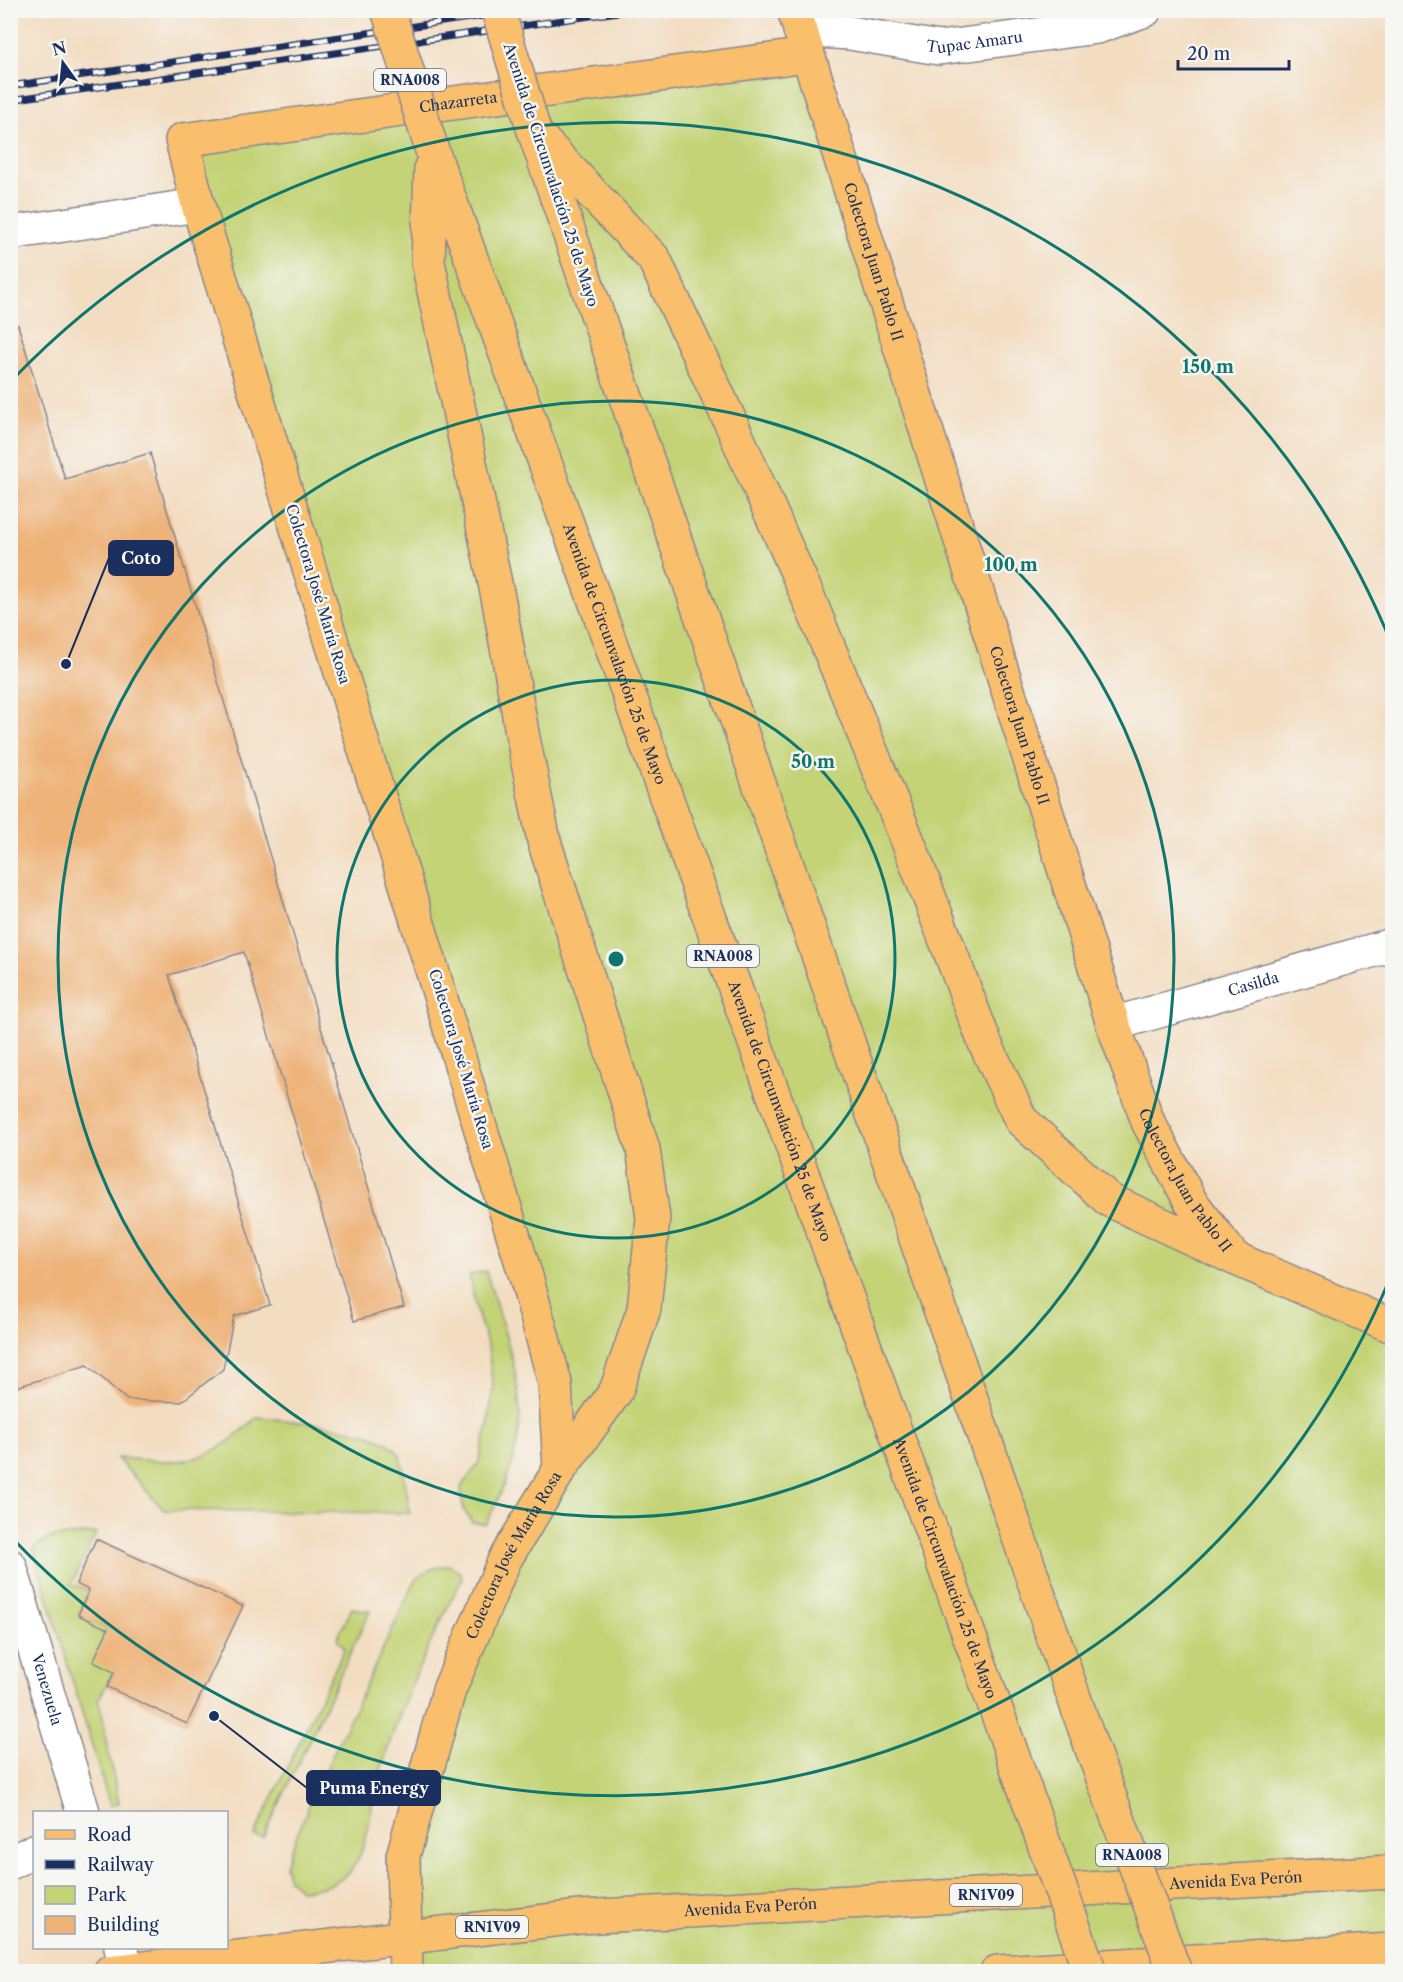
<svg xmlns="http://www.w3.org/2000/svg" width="1403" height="1982" viewBox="0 0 1403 1982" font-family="'Libre Caslon Text',serif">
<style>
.green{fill:#c3d375;stroke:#6f816a;stroke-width:1.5}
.building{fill:#eeb379}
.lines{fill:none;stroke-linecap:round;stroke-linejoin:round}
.minor-casing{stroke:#878690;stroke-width:36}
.major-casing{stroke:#878690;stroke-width:36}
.highway-casing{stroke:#878690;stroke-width:36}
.minor{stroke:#fff;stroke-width:33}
.major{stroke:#f9bf6d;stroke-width:33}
.highway{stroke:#f9bf6d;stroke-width:33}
.rail-casing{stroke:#1b2f5e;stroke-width:7}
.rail{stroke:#f6f6f2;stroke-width:4.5;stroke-dasharray:14;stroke-linecap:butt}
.highway-bridge-casing{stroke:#878690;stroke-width:36;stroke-linecap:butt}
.highway-bridge{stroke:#f9bf6d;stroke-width:33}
.ring{fill:none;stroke:#0f766e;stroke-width:3}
.labels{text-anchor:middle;stroke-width:5;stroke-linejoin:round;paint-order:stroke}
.shield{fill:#f6f6f2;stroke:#5d6b8a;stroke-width:1.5}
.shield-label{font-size:14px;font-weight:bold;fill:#1b2f5e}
.street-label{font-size:15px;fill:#1b2f5e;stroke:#f6f6f2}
.centre{fill:#0f766e;stroke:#f6f6f2;stroke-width:3}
.ring-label{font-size:18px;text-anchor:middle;font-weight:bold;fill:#0f766e;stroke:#f6f6f2;stroke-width:5;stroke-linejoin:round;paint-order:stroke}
.leader{fill:none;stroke:#1b2f5e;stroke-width:2}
.callout-dot{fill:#1b2f5e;stroke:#f6f6f2;stroke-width:2}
.callout{fill:#1b2f5e;stroke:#1b2f5e;stroke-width:2}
.callout-label{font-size:16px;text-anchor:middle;font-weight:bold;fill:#fff}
</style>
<rect width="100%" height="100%" fill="#f6f6f2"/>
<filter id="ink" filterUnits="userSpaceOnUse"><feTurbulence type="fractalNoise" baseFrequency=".0167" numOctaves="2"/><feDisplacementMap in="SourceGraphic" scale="12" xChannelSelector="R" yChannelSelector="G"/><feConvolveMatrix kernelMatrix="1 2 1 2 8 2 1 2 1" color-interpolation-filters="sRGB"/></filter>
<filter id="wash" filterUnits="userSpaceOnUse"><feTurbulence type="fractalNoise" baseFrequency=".008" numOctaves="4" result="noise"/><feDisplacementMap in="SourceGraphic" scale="24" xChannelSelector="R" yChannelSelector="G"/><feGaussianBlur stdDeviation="1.35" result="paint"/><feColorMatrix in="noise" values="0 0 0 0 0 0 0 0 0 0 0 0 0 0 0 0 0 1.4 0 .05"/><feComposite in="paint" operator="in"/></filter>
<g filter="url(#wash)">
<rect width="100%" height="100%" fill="#f3ddc1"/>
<!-- green -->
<path class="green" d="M 807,55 L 1113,1024 L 1234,1258 L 1392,1326 L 1392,1971 L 406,1971 L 403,1856 L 449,1690 L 560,1469 L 555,1383 L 182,140 Z
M 486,1271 C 500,1321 527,1385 518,1438 C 513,1469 500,1496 486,1524 L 472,1522 L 463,1509 L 461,1487 L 478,1464 L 488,1425 L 493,1387 L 488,1347 L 477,1312 L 469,1275 Z
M 257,1417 C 289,1421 383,1426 399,1454 C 403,1461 408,1502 410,1513 L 164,1510 L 117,1458 C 139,1459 164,1463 186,1460 C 213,1456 239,1435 257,1417 Z
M 96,1533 L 71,1585 L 89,1590 L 78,1615 L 108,1629 L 114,1672 L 98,1700 L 103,1717 L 105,1736 L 119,1803 L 110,1806 L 33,1548 L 50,1538 Z
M 450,1565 L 461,1573 L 462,1579 C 438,1625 415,1673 397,1722 C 389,1745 380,1769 375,1792 C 369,1817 368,1850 350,1871 C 337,1886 319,1889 300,1890 L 289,1879 L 285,1865 L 310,1803 L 416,1579 L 431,1569 Z
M 352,1608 L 370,1611 L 263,1838 L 254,1836 L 345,1648 L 337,1639 Z"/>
<g id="blocks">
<!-- building -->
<path class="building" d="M 18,325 L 65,479 L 150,453 L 404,1307 L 354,1321 L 244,952 L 169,975 L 270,1305 L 234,1316 L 223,1369 L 181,1402 L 127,1400 L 87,1365 L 10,1389 L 10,326 Z
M 96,1539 L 243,1606 L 187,1724 L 107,1687 L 114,1672 L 93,1662 L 108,1629 L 78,1615 L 89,1590 L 76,1584 Z"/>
</g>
</g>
<g filter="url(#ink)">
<use href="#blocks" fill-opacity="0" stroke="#878690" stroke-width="1.5"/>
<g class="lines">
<defs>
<g id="minor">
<path id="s1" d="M 800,30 L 850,33 L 939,48 L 1097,27 L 1145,10"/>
<path d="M 10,233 L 198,205"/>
<path id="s2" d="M 1113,1024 L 1392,945"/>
<path id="s3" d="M 10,1566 L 83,1812"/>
<path d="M 10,1863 L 34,1851"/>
<path d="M 121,1948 L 127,1970"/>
</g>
<g id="major">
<path id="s4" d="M 794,10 L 1113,1024 L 1148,1122 L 1191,1202 L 1234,1258 L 1392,1326"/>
<path id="s5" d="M 110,1972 L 580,1917 L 1392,1872"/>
<path id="s6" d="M 406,1972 L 403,1856 L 449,1690 L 505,1559 L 560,1469 L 555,1383 L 527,1280 L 198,205 L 182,140 L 807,55"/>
<path d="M 997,1972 L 1392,1950"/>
</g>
<g id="highway">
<path d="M 534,131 L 1088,1738"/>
<path d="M 541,139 L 654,259 L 731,423 L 808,597 L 909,844 L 985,1043 L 1021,1120 L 1109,1200 L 1234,1258"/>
<path id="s7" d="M 432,150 L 1015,1762"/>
<path d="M 431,167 L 428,262 L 499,602 L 523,738 L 544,841 L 643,1149 L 653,1218 L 644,1309 L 616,1391 L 560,1469"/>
</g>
</defs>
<!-- minor casing -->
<use href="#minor" class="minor-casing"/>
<!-- major casing -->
<use href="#major" class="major-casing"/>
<!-- highway casing -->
<use href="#highway" class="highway-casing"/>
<!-- minor -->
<use href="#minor" class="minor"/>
<!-- major -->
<use href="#major" class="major"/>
<!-- highway -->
<use href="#highway" class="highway"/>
<defs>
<path id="rail" d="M 10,86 L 523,10
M 10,100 L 632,10"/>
</defs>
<!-- rail casing -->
<use href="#rail" class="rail-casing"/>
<!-- rail -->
<use href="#rail" class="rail"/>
<defs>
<path id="highway-bridge" d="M 388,10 L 432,150
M 498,10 L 534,131
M 1088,1738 L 1175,1972
M 1015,1762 L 1090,1972"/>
</defs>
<!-- highway-bridge casing -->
<use href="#highway-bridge" class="highway-bridge-casing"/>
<!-- highway-bridge -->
<use href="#highway-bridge" class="highway-bridge"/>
</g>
</g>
<!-- distance rings -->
<g class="ring">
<circle cx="616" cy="959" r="279"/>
<circle cx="616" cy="959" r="558"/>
<path d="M1392 1273A837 837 0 0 1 14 1540M14 378A837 837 0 0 1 1392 645"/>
</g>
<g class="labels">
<!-- shield labels -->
<g class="shield">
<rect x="374" y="69" width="72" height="22" rx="4.5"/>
<rect x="687" y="945" width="72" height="22" rx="4.5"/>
<rect x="1096" y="1844" width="72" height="22" rx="4.5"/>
<rect x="950" y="1884" width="72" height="22" rx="4.5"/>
<rect x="456" y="1916" width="72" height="22" rx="4.5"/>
</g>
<g class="shield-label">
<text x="410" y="85">RNA008</text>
<text x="723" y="961">RNA008</text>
<text x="1132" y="1860">RNA008</text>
<text x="986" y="1900">RN1V09</text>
<text x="492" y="1932">RN1V09</text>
</g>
<!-- street labels -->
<g class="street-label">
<text dy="5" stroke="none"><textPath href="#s1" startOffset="176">Tupac Amaru</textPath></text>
<text dy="5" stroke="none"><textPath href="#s6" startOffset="2199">Chazarreta</textPath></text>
<text transform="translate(551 175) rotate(72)" y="5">Avenida de Circunvalación 25 de Mayo</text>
<text dy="5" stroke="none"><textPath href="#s4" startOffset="264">Colectora Juan Pablo II</textPath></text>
<text transform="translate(318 594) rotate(73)" y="5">Colectora José María Rosa</text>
<text dy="5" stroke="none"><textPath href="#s7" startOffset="536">Avenida de Circunvalación 25 de Mayo</textPath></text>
<text dy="5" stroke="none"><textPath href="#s4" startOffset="750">Colectora Juan Pablo II</textPath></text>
<text dy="5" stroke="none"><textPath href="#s2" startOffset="146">Casilda</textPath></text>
<text transform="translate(461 1059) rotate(73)" y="5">Colectora José María Rosa</text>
<text dy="5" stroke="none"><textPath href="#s7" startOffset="1022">Avenida de Circunvalación 25 de Mayo</textPath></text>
<text dy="5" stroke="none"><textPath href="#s4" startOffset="1236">Colectora Juan Pablo II</textPath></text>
<text dy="5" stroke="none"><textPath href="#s6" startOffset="438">Colectora José María Rosa</textPath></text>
<text dy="5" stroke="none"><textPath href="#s7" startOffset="1508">Avenida de Circunvalación 25 de Mayo</textPath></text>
<text dy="5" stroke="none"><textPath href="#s3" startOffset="129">Venezuela</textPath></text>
<text dy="5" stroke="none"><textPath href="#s5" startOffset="1130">Avenida Eva Perón</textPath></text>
<text dy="5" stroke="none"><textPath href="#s5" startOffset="644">Avenida Eva Perón</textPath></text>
</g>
</g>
<circle cx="616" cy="959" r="9" class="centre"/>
<g class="ring-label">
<text x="1208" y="373">150 m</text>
<text x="1011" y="571">100 m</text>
<text x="813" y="768">50 m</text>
</g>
<!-- callouts -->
<path class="leader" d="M66 664L109 558M214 1716L307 1788"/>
<g class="callout-dot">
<circle cx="66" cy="664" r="6"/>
<circle cx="214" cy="1716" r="6"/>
</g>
<g class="callout">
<rect x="109" y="541" width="64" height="34" rx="6"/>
<rect x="307" y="1771" width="133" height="34" rx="6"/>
</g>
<g class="callout-label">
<text x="141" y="564">Coto</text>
<text x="374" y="1794">Puma Energy</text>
</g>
<!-- margin -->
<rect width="1403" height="1982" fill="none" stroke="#f6f6f2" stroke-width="36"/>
<!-- legend -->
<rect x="33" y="1811" width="195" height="138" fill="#f6f6f2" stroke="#9ea6b7" stroke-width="1.5"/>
<rect x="45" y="1830" width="30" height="9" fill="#f9bf6d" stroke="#9ea6b7" stroke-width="1.5"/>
<text x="87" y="1841" font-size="18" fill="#1b2f5e">Road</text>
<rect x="45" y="1860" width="30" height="9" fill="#1b2f5e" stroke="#9ea6b7" stroke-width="1.5"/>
<text x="87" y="1871" font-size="18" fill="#1b2f5e">Railway</text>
<rect x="45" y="1886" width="30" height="18" fill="#c3d375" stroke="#9ea6b7" stroke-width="1.5"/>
<text x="87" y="1901" font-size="18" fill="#1b2f5e">Park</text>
<rect x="45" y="1916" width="30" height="18" fill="#eeb379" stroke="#9ea6b7" stroke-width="1.5"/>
<text x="87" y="1931" font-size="18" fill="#1b2f5e">Building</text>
<!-- north arrow -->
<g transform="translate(63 63) rotate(345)" stroke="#f6f6f2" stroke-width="4.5" paint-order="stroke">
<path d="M0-4.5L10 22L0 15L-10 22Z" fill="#1b2f5e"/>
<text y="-9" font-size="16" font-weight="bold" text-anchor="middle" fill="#1b2f5e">N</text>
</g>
<!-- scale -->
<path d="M1178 60v9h111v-9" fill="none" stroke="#1b2f5e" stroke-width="3"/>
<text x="1187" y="60" font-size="18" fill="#1b2f5e" stroke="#f6f6f2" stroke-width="4.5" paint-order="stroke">20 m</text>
</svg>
